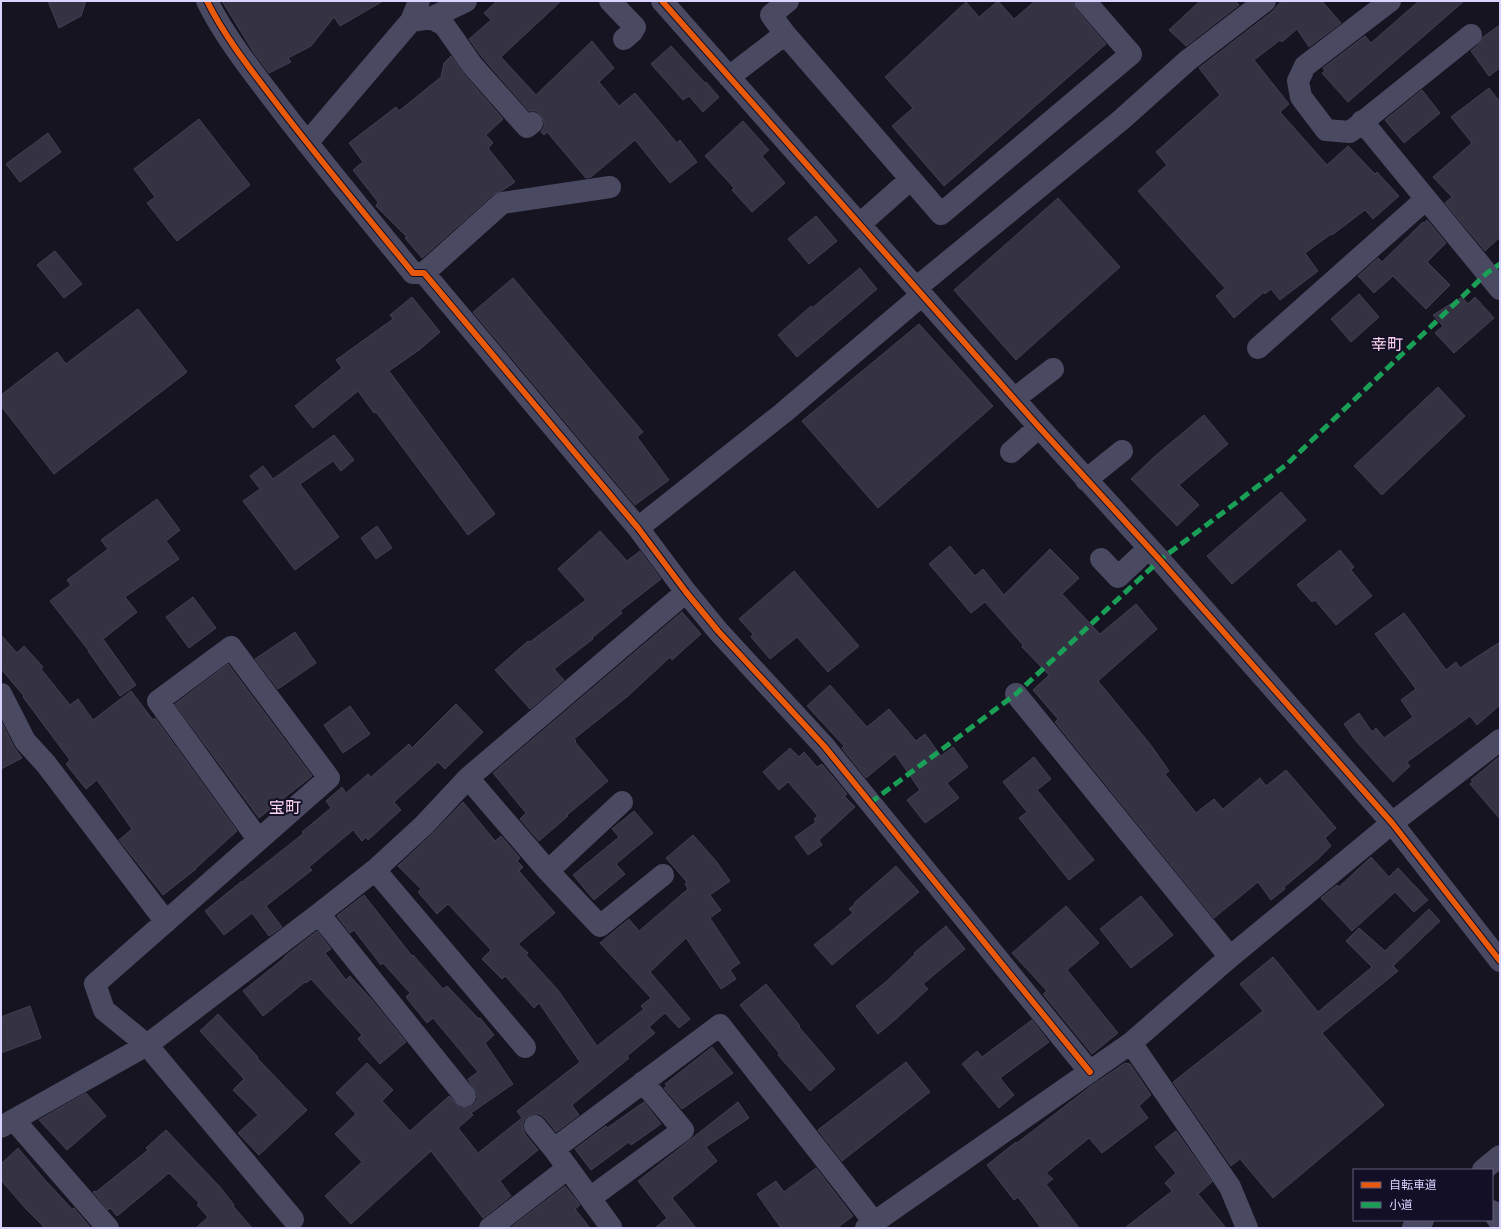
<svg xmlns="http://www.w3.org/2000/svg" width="1501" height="1229" viewBox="0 0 1501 1229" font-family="Montserrat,'Noto Sans JP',sans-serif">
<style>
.building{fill:#343243;stroke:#433f54}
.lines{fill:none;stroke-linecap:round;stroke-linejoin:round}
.minor{stroke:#4a4962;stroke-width:22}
.quiet{stroke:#1a9f57;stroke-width:5;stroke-dasharray:10 5;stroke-linecap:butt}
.cycleway-casing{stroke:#130f26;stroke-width:8}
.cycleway{stroke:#e8590c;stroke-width:6}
.labels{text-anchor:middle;stroke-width:4;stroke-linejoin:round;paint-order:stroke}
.quarter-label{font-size:16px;fill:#ffd6f0;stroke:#130f26}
</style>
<rect width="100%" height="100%" fill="#161421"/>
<!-- building -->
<path class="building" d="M 48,1 L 86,1 L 81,16 L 59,28 Z
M 222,1 L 383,1 L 340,26 L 334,17 L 311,46 L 288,58 L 291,62 L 269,73 L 254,53 Z
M 497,1 L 561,1 L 501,57 L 536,95 L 592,41 L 614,68 L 599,82 L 619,106 L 635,93 L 677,143 L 680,140 L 697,162 L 670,183 L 635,140 L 591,177 L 586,178 L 547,132 L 544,135 L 541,132 L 544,127 L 544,122 L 541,115 L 536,111 L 529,111 L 482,57 L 469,39 L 491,20 L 484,13 Z
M 998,1 L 1014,19 L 1035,1 L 1072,1 L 1076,9 L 1106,44 L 944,186 L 892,126 L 913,108 L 885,77 L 966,2 L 979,17 Z
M 1200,1 L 1235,1 L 1239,5 L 1186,46 L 1169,30 Z
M 1281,1 L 1322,1 L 1341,23 L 1309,47 L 1297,29 L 1282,42 L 1280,40 L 1254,60 L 1289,104 L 1280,112 L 1327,165 L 1348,146 L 1375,174 L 1377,172 L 1399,196 L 1373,219 L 1365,210 L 1332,235 L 1331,234 L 1305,253 L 1318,271 L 1280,300 L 1271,289 L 1265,294 L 1264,292 L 1234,318 L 1216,296 L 1225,288 L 1138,191 L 1167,165 L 1156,152 L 1220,95 L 1199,68 L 1273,11 Z
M 1419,1 L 1464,1 L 1348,102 L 1322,73 L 1325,71 L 1323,68 L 1365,36 L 1371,43 Z
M 1500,25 L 1500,68 L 1489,76 L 1471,51 L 1479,44 L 1483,37 Z
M 671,46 L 705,83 L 706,82 L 719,97 L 703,112 L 689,96 L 683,100 L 651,64 Z
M 451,56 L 463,73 L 503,119 L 486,135 L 493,143 L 488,148 L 515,182 L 503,190 L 494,194 L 422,258 L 405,238 L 407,237 L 376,206 L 378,202 L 353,170 L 363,162 L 349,143 L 396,107 L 399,111 L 441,77 L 444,63 Z
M 1489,88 L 1500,102 L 1500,237 L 1485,251 L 1445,203 L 1452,197 L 1433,177 L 1472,143 L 1451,117 Z
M 1422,90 L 1440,113 L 1404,143 L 1385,120 Z
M 199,119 L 250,185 L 177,241 L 147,203 L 155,197 L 134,169 Z
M 743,121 L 769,150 L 762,156 L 785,183 L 752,212 L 732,190 L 734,188 L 705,156 Z
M 48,133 L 61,152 L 20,182 L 6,164 Z
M 1058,198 L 1120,267 L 1016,360 L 954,290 Z
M 816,216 L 837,241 L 809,264 L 788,239 Z
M 1427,220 L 1446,243 L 1427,262 L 1450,285 L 1426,309 L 1393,276 L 1374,293 L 1358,276 L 1378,258 L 1382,262 L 1423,222 L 1424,223 Z
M 55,251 L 82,284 L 64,298 L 37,265 Z
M 860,268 L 877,289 L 797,357 L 778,335 L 811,306 L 812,308 Z
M 513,278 L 643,432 L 637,437 L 669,480 L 635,505 L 473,312 Z
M 1359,294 L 1379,317 L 1351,342 L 1331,319 Z
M 412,297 L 440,332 L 419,350 L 389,371 L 495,514 L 468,535 L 376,412 L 374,413 L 358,391 L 313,428 L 295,406 L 342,368 L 336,360 L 393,319 L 390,315 Z
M 1462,297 L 1468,304 L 1475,297 L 1494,318 L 1454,353 L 1435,333 L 1443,326 L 1433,315 Z
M 138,309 L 187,372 L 54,474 L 1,406 L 1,395 L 57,352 L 66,364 Z
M 919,324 L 993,406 L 878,508 L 802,421 Z
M 1438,387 L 1465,416 L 1382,495 L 1354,466 Z
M 1204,415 L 1228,444 L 1179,485 L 1199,505 L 1177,526 L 1131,479 L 1154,457 Z
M 334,435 L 354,460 L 341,471 L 333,461 L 300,484 L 339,537 L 295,570 L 243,501 L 260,489 L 250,476 L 263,466 L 273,479 Z
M 1281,492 L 1306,520 L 1232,584 L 1207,556 Z
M 157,499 L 180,530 L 166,541 L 179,559 L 125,597 L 137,612 L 103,639 L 136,685 L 120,696 L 88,651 L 89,651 L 50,601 L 71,585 L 67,580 L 108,549 L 101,540 Z
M 377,526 L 392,548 L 376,559 L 361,538 Z
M 600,531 L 627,561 L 640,551 L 661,579 L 620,611 L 622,613 L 592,638 L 593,639 L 554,669 L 564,680 L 530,709 L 495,670 L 528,641 L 530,642 L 586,600 L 558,569 Z
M 950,546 L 975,576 L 983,569 L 1004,595 L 1050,549 L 1079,578 L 1062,594 L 1100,634 L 1136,604 L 1157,629 L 1098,681 L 1150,744 L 1169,771 L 1165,774 L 1196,813 L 1214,799 L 1223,809 L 1260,778 L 1266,786 L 1286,770 L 1336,828 L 1325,838 L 1331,846 L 1318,859 L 1284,887 L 1285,889 L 1271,900 L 1258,882 L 1214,918 L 1055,722 L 1058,719 L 1033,690 L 1049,675 L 1022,647 L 1023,645 L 985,602 L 971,613 L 929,564 Z
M 1340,550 L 1354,567 L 1351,570 L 1372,596 L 1336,625 L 1315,600 L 1312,602 L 1297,585 Z
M 794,571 L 859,646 L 828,672 L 797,637 L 770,659 L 751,637 L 753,634 L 739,619 Z
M 193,597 L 216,628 L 189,648 L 166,617 Z
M 682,612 L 701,634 L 672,660 L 670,657 L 628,696 L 574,739 L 576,741 L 575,742 L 608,781 L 567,815 L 568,816 L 539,841 L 520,819 L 526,813 L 493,773 Z
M 1404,613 L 1446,670 L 1456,662 L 1460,668 L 1500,642 L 1500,705 L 1477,725 L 1470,716 L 1407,762 L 1410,766 L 1393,782 L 1355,740 L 1344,724 L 1359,713 L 1372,732 L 1376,728 L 1384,738 L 1413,717 L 1401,700 L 1416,689 L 1375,634 Z
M 295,632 L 316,663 L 278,689 L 255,659 Z
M 1,635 L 17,653 L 24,646 L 43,667 L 41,669 L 70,705 L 78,699 L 93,720 L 131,691 L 153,720 L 155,718 L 237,831 L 195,869 L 196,869 L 163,895 L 119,840 L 132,829 L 97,780 L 86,789 L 66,764 L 70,760 L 23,697 L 24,696 L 1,669 Z
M 228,664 L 312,776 L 259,818 L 175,704 Z
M 830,685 L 867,727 L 889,709 L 916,741 L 925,734 L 941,756 L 953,747 L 968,767 L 947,783 L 959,798 L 925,823 L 907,800 L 920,790 L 895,754 L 866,778 L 842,748 L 844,746 L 807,706 Z
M 456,704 L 483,732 L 445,769 L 438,762 L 394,802 L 401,810 L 368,840 L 366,837 L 362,841 L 353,830 L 309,867 L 312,870 L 266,906 L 282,927 L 269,936 L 252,913 L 224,935 L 205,911 L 242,881 L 242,882 L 304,833 L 302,832 L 331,808 L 326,801 L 342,787 L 346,793 L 368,774 L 371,777 L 409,744 L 412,748 Z
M 350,706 L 370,734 L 343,753 L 324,725 Z
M 1,721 L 14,747 L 22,758 L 1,769 Z
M 790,748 L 799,757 L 804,752 L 817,767 L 822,764 L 847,794 L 844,796 L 855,807 L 819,840 L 822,845 L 808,855 L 795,837 L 816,822 L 814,819 L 818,816 L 788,782 L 779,790 L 763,772 Z
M 1500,756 L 1500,819 L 1470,784 L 1473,781 L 1471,780 Z
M 1034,757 L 1051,779 L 1037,790 L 1094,860 L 1069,880 L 1019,818 L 1027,812 L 1003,782 Z
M 463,802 L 495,841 L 501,836 L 520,858 L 517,861 L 523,867 L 519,871 L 555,913 L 518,944 L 528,953 L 526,955 L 558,990 L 597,1046 L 644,1009 L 641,1006 L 651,998 L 600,943 L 629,919 L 639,931 L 688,889 L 685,884 L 687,882 L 666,858 L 693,835 L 716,861 L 730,881 L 710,895 L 721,910 L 710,918 L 740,963 L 730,970 L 736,979 L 721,989 L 686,938 L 650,972 L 690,1019 L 679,1028 L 665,1013 L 649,1027 L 655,1033 L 627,1056 L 629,1058 L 572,1105 L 579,1115 L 556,1132 L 545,1118 L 540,1114 L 533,1114 L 527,1117 L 523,1122 L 523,1128 L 525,1134 L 538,1150 L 500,1181 L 511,1196 L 483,1218 L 431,1151 L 351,1224 L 325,1196 L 362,1162 L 335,1134 L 356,1114 L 336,1093 L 367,1063 L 393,1090 L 382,1101 L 410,1131 L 449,1096 L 460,1107 L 467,1108 L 473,1105 L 477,1100 L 477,1094 L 468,1079 L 478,1072 L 433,1018 L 427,1023 L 406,997 L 410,993 L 383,963 L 381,965 L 354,930 L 350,933 L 337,916 L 364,895 L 412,956 L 413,955 L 443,989 L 447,986 L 479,1019 L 480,1018 L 494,1035 L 485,1043 L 513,1084 L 471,1113 L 473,1115 L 458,1128 L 478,1153 L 522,1118 L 517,1111 L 580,1062 L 539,1003 L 534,1008 L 505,976 L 502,979 L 482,959 L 491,950 L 448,904 L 437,914 L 418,892 L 421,889 L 398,866 L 432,834 Z
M 634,811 L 653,833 L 616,864 L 625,874 L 594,900 L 573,875 L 619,837 L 612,829 Z
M 1371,857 L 1389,877 L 1398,868 L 1428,900 L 1414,912 L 1395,892 L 1352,931 L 1321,898 L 1337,885 L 1339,887 Z
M 896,866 L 919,892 L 832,965 L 814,945 L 853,913 L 849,909 L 855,904 L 854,903 Z
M 1141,896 L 1173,935 L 1131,968 L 1100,929 Z
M 1066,906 L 1099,943 L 1067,970 L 1118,1033 L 1092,1054 L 1043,994 L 1047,991 L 1012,953 Z
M 1429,909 L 1440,921 L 1393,966 L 1398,971 L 1322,1033 L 1384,1105 L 1273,1198 L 1240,1159 L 1231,1166 L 1173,1082 L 1263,1011 L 1240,984 L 1273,957 L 1318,1012 L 1372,967 L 1346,941 L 1359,928 L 1385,951 Z
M 946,926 L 965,949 L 923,984 L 928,989 L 896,1019 L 878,1034 L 856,1006 L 887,981 L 915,954 L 914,953 Z
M 317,931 L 331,949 L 325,953 L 346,980 L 350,976 L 372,1000 L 406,1042 L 380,1064 L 358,1039 L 362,1035 L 311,979 L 306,983 L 305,982 L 263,1016 L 243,991 L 284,958 L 284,957 Z
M 766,984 L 800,1026 L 799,1027 L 835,1069 L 810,1091 L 778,1055 L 779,1053 L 740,1005 Z
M 30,1006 L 41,1038 L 1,1053 L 1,1017 Z
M 218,1014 L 258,1057 L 257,1058 L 307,1110 L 259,1155 L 238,1133 L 258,1115 L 233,1090 L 244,1079 L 200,1031 Z
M 1032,1020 L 1049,1042 L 1000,1078 L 1014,1095 L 999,1108 L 962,1064 L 977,1051 L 982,1057 Z
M 712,1047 L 733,1073 L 682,1109 L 664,1088 L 667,1086 L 665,1084 Z
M 906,1062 L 930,1092 L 842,1161 L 818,1130 Z
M 1125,1063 L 1130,1064 L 1151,1095 L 1139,1106 L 1148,1118 L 1102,1153 L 1089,1138 L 1046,1173 L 1053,1179 L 1046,1184 L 1079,1228 L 1041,1228 L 1018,1197 L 1014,1200 L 987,1165 L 1016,1142 L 1017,1143 L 1091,1086 Z
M 86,1093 L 106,1116 L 67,1150 L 39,1120 Z
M 644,1102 L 661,1124 L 631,1145 L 629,1142 L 591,1170 L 575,1149 L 606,1126 L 607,1128 Z
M 738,1102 L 749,1118 L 706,1147 L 717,1161 L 672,1198 L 696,1228 L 655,1228 L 667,1218 L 638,1181 Z
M 166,1130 L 220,1187 L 234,1205 L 233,1206 L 252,1228 L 196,1228 L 208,1217 L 197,1205 L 199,1203 L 169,1173 L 117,1216 L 110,1208 L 108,1210 L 93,1192 L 95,1191 L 96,1192 L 148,1150 L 146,1148 Z
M 1176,1131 L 1212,1182 L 1198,1194 L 1226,1228 L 1125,1228 L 1172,1191 L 1165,1183 L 1176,1173 L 1155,1147 Z
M 18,1148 L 45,1180 L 72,1209 L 74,1208 L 90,1227 L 89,1228 L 45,1228 L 25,1208 L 1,1180 L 1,1164 Z
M 816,1168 L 853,1216 L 837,1228 L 781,1228 L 757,1194 L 776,1181 L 784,1192 Z
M 565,1186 L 580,1205 L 575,1209 L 590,1228 L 510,1228 Z"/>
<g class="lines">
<!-- minor -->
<path class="minor" d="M 207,1 C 225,38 255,75 280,108 C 323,164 368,218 413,273 L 424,273 L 638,528 L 686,592 L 718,631 L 824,746 L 1090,1072
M 610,1 L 635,27 L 632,32 L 624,39
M 662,1 L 1039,427 L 1160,560 L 1392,823 L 1500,961
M 1390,1 L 1305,66 L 1298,81 L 1301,97 L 1326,130 L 1350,132 L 1471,35
M 431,18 L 444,25 L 472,65 L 527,127 L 532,123
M 411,21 L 419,1
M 785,34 L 941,214 L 1131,54 L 1085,1
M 729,77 L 785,34 L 771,15 L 788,1
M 1362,121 L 1500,289
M 307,143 L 411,21 L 431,18 L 466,1
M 860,224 L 911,179
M 424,273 L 502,203 L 610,187
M 916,288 L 1121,120 L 1187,61 L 1265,1
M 1258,348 L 1426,199
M 1014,399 L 1053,369
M 1011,452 L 1039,427
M 1086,480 L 1122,451
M 638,528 L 783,413 L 922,295
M 1101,559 L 1118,577 L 1149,548
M 1,694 L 25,741 L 46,764 L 166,922
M 1016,694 L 1230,957
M 468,778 L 548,871 L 600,926 L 663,875
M 258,839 L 158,701 L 231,647 L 329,778 L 95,984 L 104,1010 L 147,1045 L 293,1219
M 375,870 L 525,1047
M 548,871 L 622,802
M 319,914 L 465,1096
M 1131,1043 L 1230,1187 L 1247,1228
M 14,1120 L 108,1228
M 535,1126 L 554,1149 L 611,1227
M 1,1127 L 147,1045 L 319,914 L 375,870 L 424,825 L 468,778 L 686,592
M 554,1149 L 720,1025 L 874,1222
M 1483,1170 L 1500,1156
M 590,1198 L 683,1130 L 643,1082
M 1492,1211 L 1500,1222
M 490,1228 L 568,1168
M 866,1228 L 1131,1043 L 1230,957 L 1392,823 L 1500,740
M 1413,1228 L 1423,1220"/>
<!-- quiet -->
<path class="quiet" d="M 870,803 L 1016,694 L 1160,560 L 1286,465 L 1487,273 L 1500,264"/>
<defs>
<path id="cycleway" d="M 207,1 C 225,38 255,75 280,108 C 323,164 368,218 413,273 L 424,273 L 638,528 L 686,592 L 718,631 L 824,746 L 1090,1072
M 662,1 L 1039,427 L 1160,560 L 1392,823 L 1500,961"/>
</defs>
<!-- cycleway casing -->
<use href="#cycleway" class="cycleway-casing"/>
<!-- cycleway -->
<use href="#cycleway" class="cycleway"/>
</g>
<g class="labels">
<!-- quarter labels -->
<g class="quarter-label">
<text x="1387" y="350">幸町</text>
<text x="285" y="813">宝町</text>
</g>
</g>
<!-- border -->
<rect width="1501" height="1229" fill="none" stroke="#d9d4ff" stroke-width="4"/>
<!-- legend -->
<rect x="1353" y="1169" width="140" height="52" fill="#130f26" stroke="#625e7d"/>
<rect x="1361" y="1182" width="20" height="6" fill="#e8590c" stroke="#625e7d"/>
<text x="1389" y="1189" font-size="12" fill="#d9d4ff">自転車道</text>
<rect x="1361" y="1202" width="20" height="6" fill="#1a9f57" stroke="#625e7d"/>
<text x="1389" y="1209" font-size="12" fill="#d9d4ff">小道</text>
</svg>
